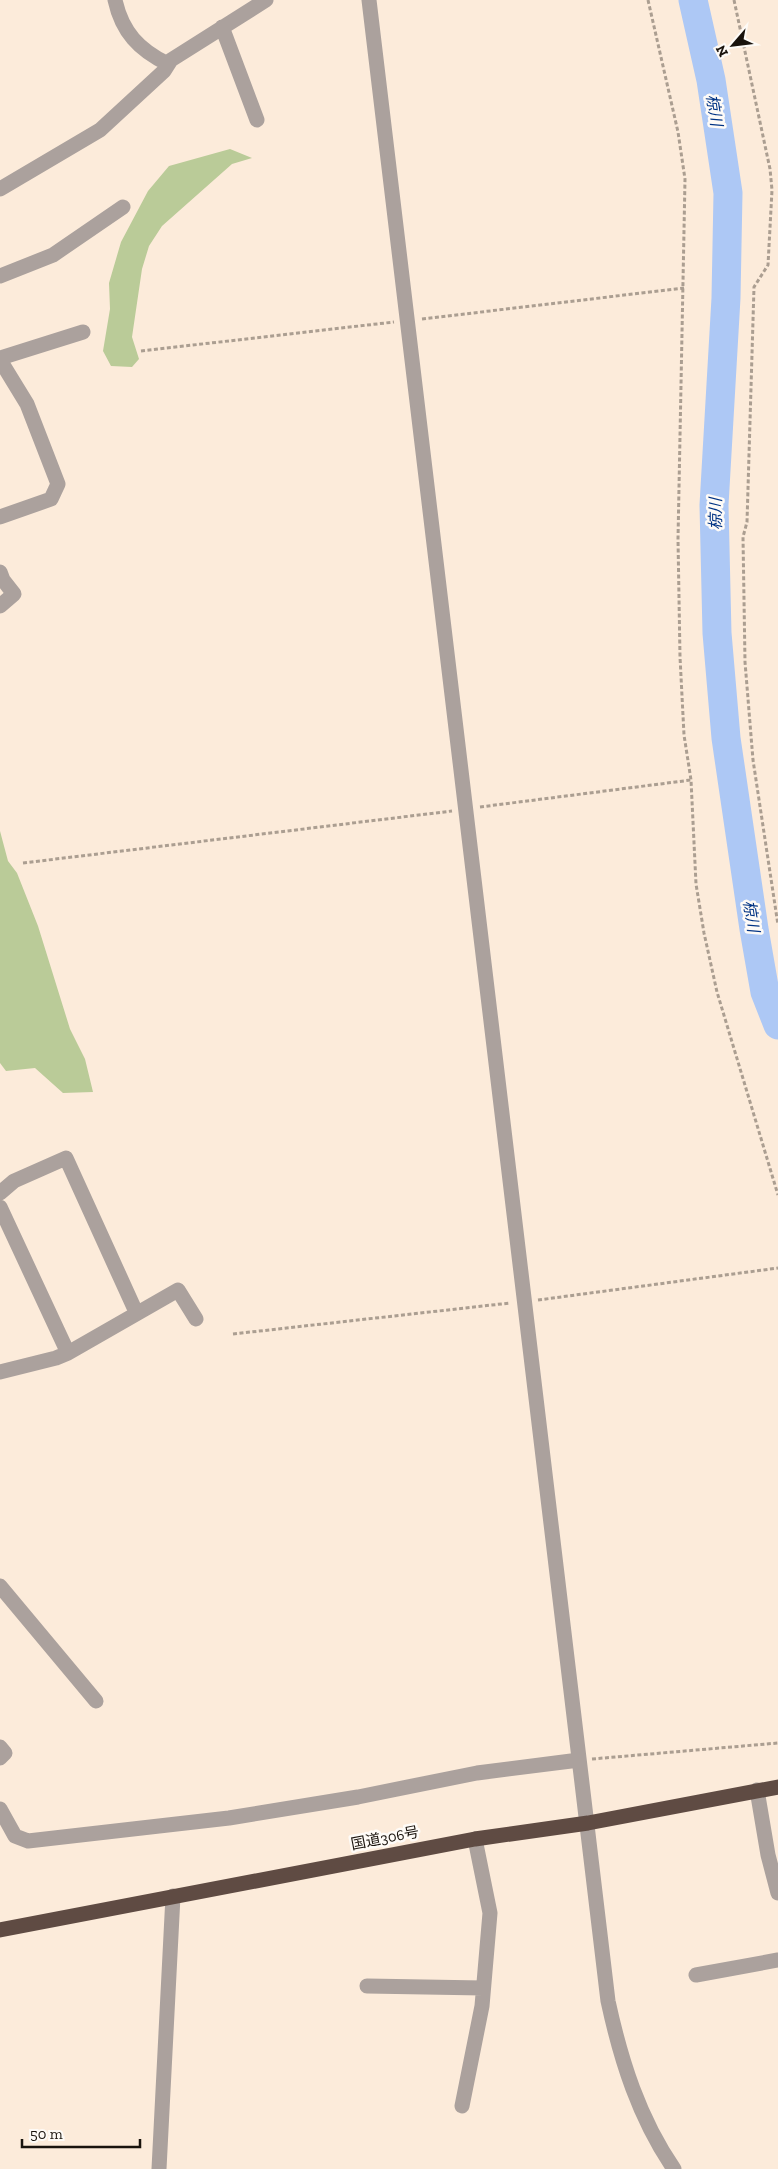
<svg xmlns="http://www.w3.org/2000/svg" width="778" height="2169" viewBox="0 0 778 2169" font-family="'Zilla Slab','Noto Sans JP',serif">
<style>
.green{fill:#bacb98}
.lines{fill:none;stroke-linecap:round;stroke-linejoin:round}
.river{stroke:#adc8f5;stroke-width:29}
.path{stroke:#ab9e91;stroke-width:3;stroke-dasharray:4 2.5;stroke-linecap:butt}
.minor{stroke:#aba19d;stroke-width:15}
.highway{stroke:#5f4b43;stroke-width:15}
.labels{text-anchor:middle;stroke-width:5;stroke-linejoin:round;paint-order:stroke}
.street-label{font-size:15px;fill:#19130d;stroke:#fefbf7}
.water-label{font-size:16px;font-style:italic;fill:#003384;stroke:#fefbf7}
</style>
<rect width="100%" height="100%" fill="#fcebda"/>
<!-- green -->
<path class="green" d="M 230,149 L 252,158 L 232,164 L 162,226 L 149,246 L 142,269 L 132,337 L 139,359 L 132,367 L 111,366 L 103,351 L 110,309 L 109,283 L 121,242 L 148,191 L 169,166 Z
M 0,831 L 8,861 L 17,873 L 38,926 L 70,1029 L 85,1059 L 93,1092 L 63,1093 L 35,1068 L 6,1071 L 0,1063 Z"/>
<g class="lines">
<!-- river -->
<path class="river" d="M 693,0 L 711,80 L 728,193 L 726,298 L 714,505 L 717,633 L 726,738 L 754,929 L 765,992 L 778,1025"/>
<!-- path -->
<path class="path" d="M 648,0 L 678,132 L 685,179 L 678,539 L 680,657 L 684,735 L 691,780 L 696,884 L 704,933 L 717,992 L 778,1195
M 734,0 L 770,169 L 772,190 L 768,265 L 754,287 L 747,522 L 743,537 L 745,662 L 753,760 L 778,925
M 422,319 L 684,288
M 141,351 L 394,322
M 480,807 L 691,780
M 23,863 L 452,811
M 538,1300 L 778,1268
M 233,1334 L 510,1303
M 592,1759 L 778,1743"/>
<!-- minor -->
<path class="minor" d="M 115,0 C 122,32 139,50 168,64
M 369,0 L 608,2001 C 621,2061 639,2118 674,2169
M 222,27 L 257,120
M 0,189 L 100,130 L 164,71 L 171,60 L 266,0
M 0,276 L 53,255 L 123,207
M 0,358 L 83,332
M 0,360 L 27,404 L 58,484 L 51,499 L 0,517
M 0,572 L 3,580 L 14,594 L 0,606
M 0,1193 L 14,1181 L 66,1158 L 136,1312
M 0,1207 L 68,1353 L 178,1290 L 196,1319
M 0,1372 L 56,1358 L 68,1353
M 0,1586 L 96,1701
M 0,1747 L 5,1753 L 0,1758
M 757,1790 L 768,1855 L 778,1893
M 0,1809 L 15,1836 L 28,1841 L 229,1818 L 358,1797 L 477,1773 L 579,1760
M 696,1975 L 778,1960
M 367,1986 L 483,1988
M 462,2106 L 482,2006 L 490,1913 L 475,1839
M 159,2169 L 173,1896"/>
<!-- highway -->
<path class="highway" d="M 0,1930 L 475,1839 L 588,1823 L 778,1787"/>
</g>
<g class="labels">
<!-- street labels -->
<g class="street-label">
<text transform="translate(385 1838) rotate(-11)" y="5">国道306号</text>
</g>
<!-- water labels -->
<g class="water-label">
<text transform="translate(715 110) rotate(81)" y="6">椋川</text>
<text transform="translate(715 514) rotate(-90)" y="6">椋川</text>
<text transform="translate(752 916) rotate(81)" y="6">椋川</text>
</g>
</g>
<!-- north arrow -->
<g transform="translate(733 45) rotate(242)" stroke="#fefbf7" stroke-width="4" paint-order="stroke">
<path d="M0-4L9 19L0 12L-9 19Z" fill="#19130d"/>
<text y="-8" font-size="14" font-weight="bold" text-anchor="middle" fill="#19130d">N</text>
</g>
<!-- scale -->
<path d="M22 2139v8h118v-8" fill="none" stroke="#19130d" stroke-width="2.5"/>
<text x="30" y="2139" font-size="15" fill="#19130d" stroke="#fefbf7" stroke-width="4" paint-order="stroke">50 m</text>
</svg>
